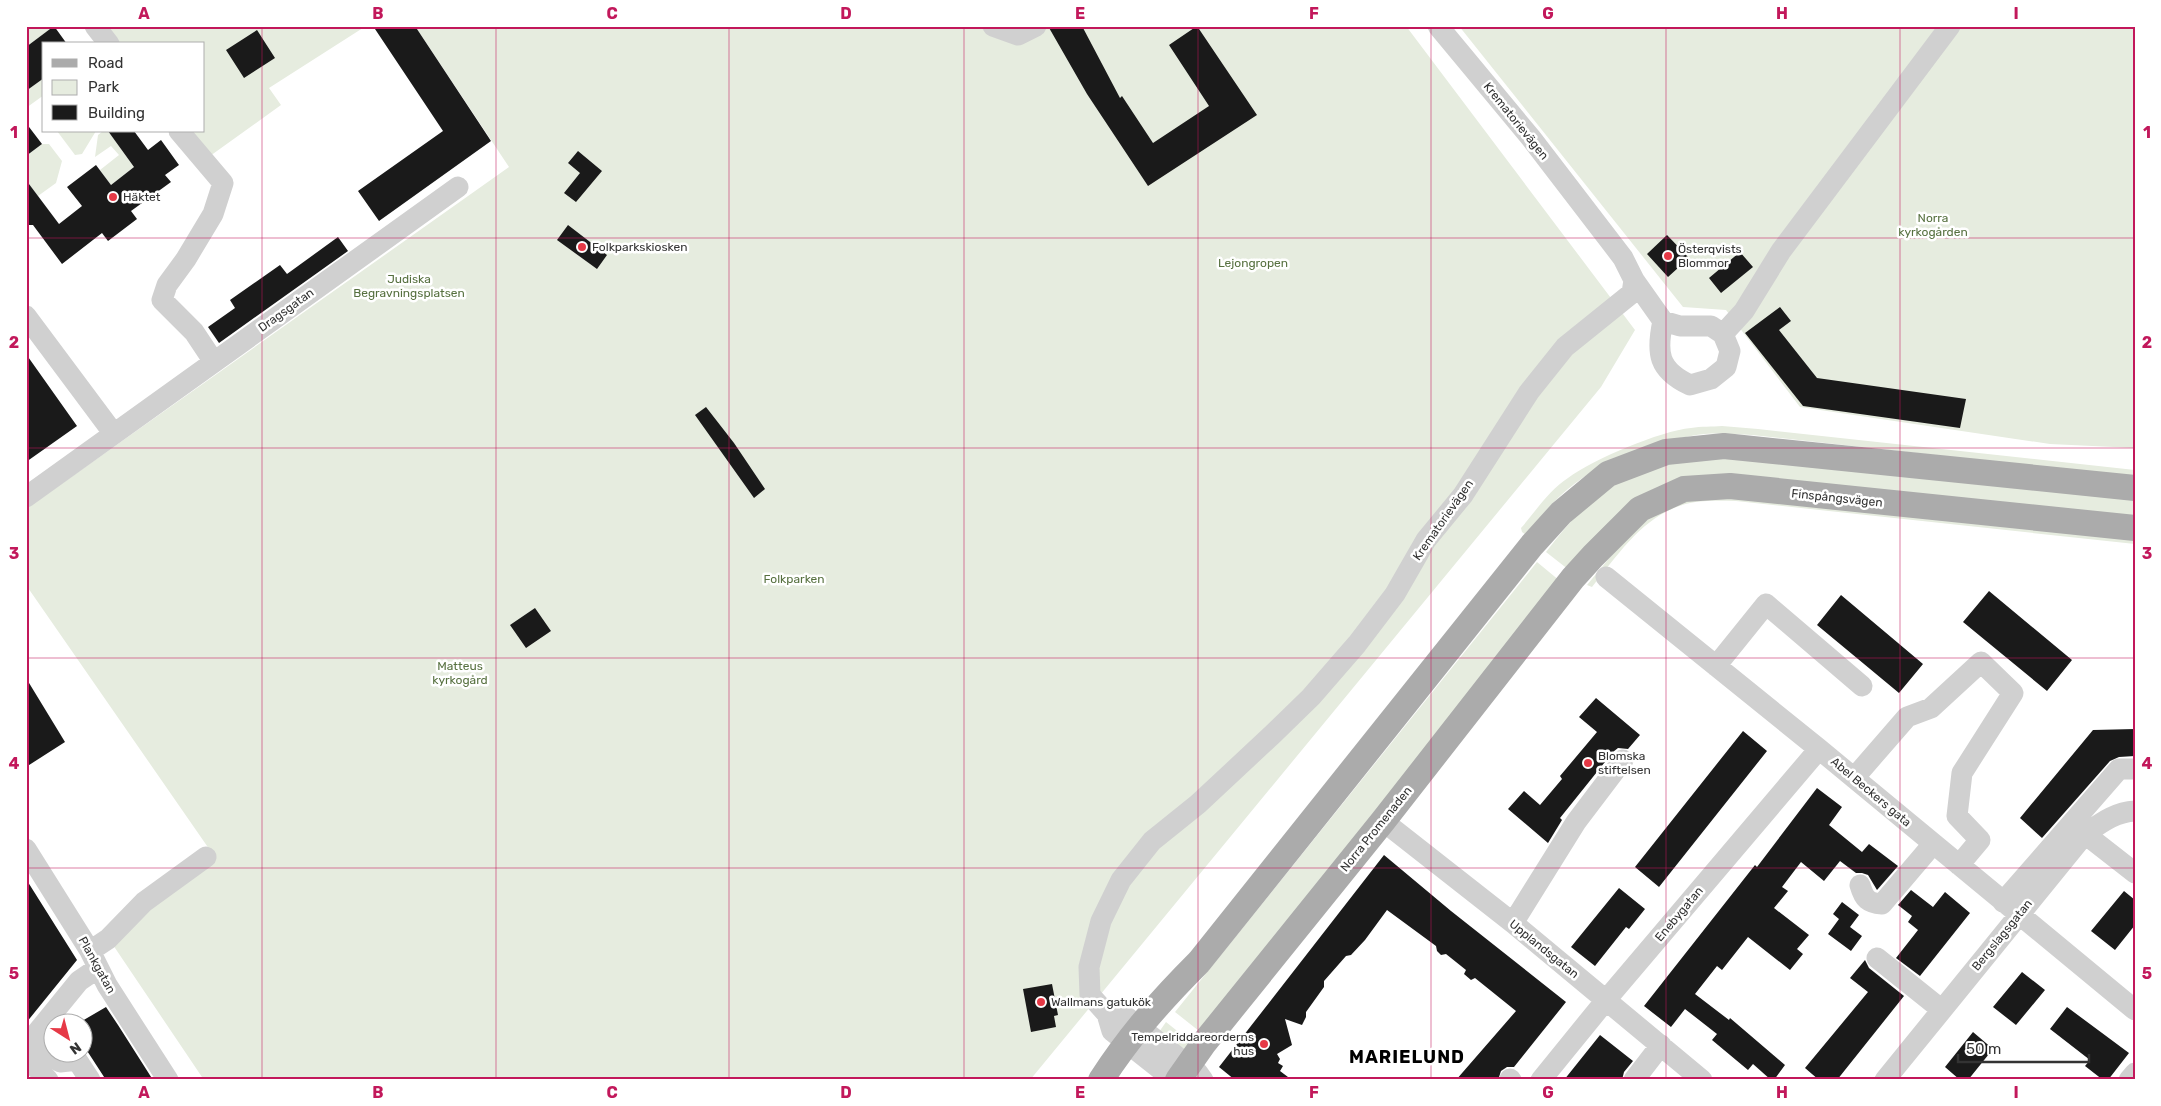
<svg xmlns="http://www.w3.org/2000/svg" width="2161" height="1106" viewBox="0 0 2161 1106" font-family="Rubik,sans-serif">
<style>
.green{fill:#e6ecdf}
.building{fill:#1a1a1a}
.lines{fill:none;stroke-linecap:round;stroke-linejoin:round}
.minor{stroke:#d0d0d0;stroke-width:21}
.major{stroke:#ababab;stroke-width:26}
.grid{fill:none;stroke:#c2185b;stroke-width:1;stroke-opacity:0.55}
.poi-dot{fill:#e63946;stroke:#fff;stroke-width:2}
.labels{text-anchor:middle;stroke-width:5;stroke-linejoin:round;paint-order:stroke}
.street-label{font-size:12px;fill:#333;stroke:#fff}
.poi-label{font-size:12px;fill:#333;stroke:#fff;text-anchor:start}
.park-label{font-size:12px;fill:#56703f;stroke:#fff}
.district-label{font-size:18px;font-weight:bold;letter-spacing:1px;fill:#000;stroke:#fff}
.neatline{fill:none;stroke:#c2185b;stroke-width:2}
.grid-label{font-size:16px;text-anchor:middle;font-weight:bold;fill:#c2185b}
</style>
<rect width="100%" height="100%" fill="#fff"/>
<!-- green -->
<path class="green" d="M 26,26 L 51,26 L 52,28 L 26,47 Z
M 103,26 L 366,26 L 269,88 L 281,105 L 210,156 L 189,131 L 204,131 L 204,44 L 117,44 Z
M 415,26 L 1406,26 L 1635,330 L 1601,387 L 1030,1080 L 204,1080 L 113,945 L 144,914 L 214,856 L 26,585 L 26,509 L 509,167 Z
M 1459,26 L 2135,26 L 2135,448 L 2050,444 L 1800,407 L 1726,310 L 1683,307 Z
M 44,78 L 44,95 L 26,108 L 26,91 Z
M 57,131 L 96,131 L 82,154 L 75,155 Z
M 103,131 L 108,131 L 134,167 L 111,185 L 100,170 L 119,155 L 111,146 L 95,157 L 98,135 Z
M 42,144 L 49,144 L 62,161 L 56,183 L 38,196 L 26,180 L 26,156 Z
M 1722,426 L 1758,429 L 2135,470 L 2135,477 L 1752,435 C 1732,434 1711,432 1691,436 C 1640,444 1589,466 1553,503 C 1543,513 1535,525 1526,535 L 1522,532 L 1521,528 C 1536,511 1549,490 1568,478 C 1594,459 1660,431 1691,428 C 1701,426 1712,427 1722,426 Z
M 1711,455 L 2135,497 L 2135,516 L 1715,474 L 1569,570 L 1546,552 C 1569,522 1595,491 1630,475 C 1655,463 1684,460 1711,455 Z
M 1713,495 L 2135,536 L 2135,544 L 1736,501 C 1721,501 1705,500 1690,503 C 1645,513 1620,552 1592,587 L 1587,585 L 1635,527 L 1674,503 Z
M 1537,562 L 1560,581 L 1199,1031 L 1175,1012 Z
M 1166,1022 L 1191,1042 L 1184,1050 L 1159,1032 Z"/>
<!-- building -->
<path class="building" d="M 54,26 L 67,44 L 44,44 L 44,78 L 26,91 L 26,47 Z
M 373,26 L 415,26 L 491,141 L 379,221 L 358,191 L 443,131 Z
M 1048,26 L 1082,26 L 1120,98 L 1122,96 L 1153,143 L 1209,106 L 1169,45 L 1197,26 L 1257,115 L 1148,186 L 1087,94 Z
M 257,30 L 275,58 L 244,78 L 226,50 Z
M 26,123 L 42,144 L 26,156 Z
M 108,131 L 134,131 L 148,150 L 161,140 L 179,165 L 165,175 L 171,182 L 131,211 L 137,219 L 108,241 L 102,233 L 62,264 L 33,225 L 26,225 L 26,180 L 59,224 L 82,206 L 67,187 L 96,165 L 111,185 L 134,167 Z
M 578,151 L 602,171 L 576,202 L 564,193 L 580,173 L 568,163 Z
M 568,225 L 607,255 L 597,269 L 557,240 Z
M 1667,235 L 1689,258 L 1668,277 L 1647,254 Z
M 338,237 L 348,251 L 219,343 L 208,327 L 235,308 L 230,300 L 280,265 L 287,274 Z
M 1740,252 L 1753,267 L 1721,293 L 1709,278 Z
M 1780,307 L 1791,321 L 1779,330 L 1817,378 L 1966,399 L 1960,428 L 1803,406 L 1745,333 Z
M 26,354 L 77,426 L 26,462 Z
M 706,407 L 734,443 L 765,489 L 754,498 L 695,415 Z
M 1989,591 L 2072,660 L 2047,691 L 1963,622 Z
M 1841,595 L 1923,664 L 1899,693 L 1817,625 Z
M 535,608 L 551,631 L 526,648 L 510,625 Z
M 26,678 L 65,742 L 26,767 Z
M 1596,698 L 1640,735 L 1628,749 L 1618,748 L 1613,752 L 1560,818 L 1562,820 L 1548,843 L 1508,809 L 1524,791 L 1540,805 L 1562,779 L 1560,776 L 1597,732 L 1579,717 Z
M 2135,729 L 2135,756 L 2119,757 L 2110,761 L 2042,838 L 2020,818 L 2093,730 Z
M 1743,731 L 1767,751 L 1659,887 L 1635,867 Z
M 1817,788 L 1842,807 L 1829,825 L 1862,852 L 1869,844 L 1898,866 L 1877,890 L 1868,875 L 1862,873 L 1856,873 L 1840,861 L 1824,881 L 1801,862 L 1782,887 L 1788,891 L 1774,908 L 1809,935 L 1797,949 L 1803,954 L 1790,970 L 1748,937 L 1722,970 L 1717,966 L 1695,994 L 1729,1020 L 1730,1018 L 1785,1065 L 1774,1080 L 1771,1080 L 1753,1064 L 1748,1070 L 1712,1040 L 1717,1034 L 1685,1009 L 1671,1027 L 1644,1006 L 1755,865 L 1757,867 Z
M 1384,855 L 1451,911 L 1566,1002 L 1514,1067 L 1507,1067 L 1501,1071 L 1498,1080 L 1456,1080 L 1516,1011 L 1475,978 L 1471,980 L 1464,974 L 1466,970 L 1446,954 L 1441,955 L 1437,951 L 1436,946 L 1387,910 L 1365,940 L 1351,955 L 1346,956 L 1324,981 L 1324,987 L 1306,1012 L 1306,1017 L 1302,1025 L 1285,1019 L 1292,1045 L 1277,1054 L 1280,1059 L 1278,1063 L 1283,1066 L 1280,1071 L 1292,1080 L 1235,1080 L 1219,1067 Z
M 26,879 L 77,960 L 26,1023 Z
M 1619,888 L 1645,909 L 1629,929 L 1626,927 L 1595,966 L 1571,947 Z
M 1911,890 L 1933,907 L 1945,892 L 1970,913 L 1920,976 L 1896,958 L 1918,930 L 1908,922 L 1912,916 L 1898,905 Z
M 2124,891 L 2135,900 L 2135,925 L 2115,950 L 2091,931 Z
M 1842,902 L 1859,915 L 1850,927 L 1862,936 L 1851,951 L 1828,934 L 1839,919 L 1833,914 Z
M 1865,960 L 1869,968 L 1904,996 L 1837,1080 L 1819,1080 L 1805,1068 L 1868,992 L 1850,978 Z
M 2022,972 L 2045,990 L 2016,1025 L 1993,1007 Z
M 1052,984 L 1058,1015 L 1054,1016 L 1056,1027 L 1031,1032 L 1023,989 Z
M 106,1007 L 118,1025 L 153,1080 L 106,1080 L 82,1043 L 82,1021 Z
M 2067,1007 L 2129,1053 L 2108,1080 L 2103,1080 L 2085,1066 L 2090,1060 L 2050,1029 Z
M 1973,1032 L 1993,1049 L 1968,1080 L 1960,1080 L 1945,1067 Z
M 1600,1035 L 1633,1061 L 1624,1072 L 1622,1080 L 1564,1080 Z"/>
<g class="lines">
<!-- minor -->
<path class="minor" d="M 95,26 L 109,44
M 993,26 L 1018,35 L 1036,26
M 179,131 L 223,183 L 213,214 L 186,259 L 167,285 L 162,300 L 194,332 L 214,362
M 1634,280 L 1663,321 C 1656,353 1658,370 1690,385 L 1711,379 L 1726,367 L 1730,351 L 1723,334 L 1711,326 L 1680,326 L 1663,321
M 26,316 L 114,434
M 1723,334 L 1744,311 L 1781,251 L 1950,26
M 26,497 L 458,187
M 1606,577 L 1819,749 L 2135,1010
M 1716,666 L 1766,604 L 1862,686
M 1854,778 L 1907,717 L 1931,708 L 1981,662 L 2013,693 L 1962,773 L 1957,816 L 1980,840 L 1959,865
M 1383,821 L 1513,923 L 1702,1080
M 2085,834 L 2135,873
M 26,849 L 90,951 L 107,985 L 168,1080
M 1860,885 C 1864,899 1868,903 1882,904 L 1933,844
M 2003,902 L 2119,769 L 2135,769
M 1513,923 L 1576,822 L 1623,760
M 90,951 L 108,939 L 144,902 L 206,857
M 1877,958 L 1942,1010
M 1107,1014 L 1124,1015 L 1198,1073 L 1203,1080
M 31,1040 L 60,1062 L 69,1061 L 75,1057 L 90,1080
M 26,1046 L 79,981 L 98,968
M 26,1057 L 48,1080
M 1510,1079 L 1511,1080
M 1174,1080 L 1112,1031 L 1107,1014 L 1090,995 L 1089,967 L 1101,921 L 1121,880 L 1152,841 L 1198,804 L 1273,734 L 1311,697 L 1357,644 L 1395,594 L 1426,540 L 1463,495 L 1529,392 L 1565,347 L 1632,293 L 1634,280 L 1623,258 L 1531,138 L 1438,26
M 1541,1080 L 1606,1000 L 1819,749
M 1634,1080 L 1661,1045
M 1885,1080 L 2085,834 C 2101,823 2115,812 2135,811
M 2129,1080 L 2135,1073"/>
<!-- major -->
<path class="major" d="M 1101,1080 C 1131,1034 1161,1000 1199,962 L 1532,545 L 1561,513 L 1608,474 L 1666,452 L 1724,446 L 2135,488
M 1178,1080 L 1204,1043 L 1383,821 L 1573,578 L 1593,556 L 1640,509 L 1684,489 L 1730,486 L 2135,528"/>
</g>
<!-- grid -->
<path class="grid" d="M 262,26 L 262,1080M 496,26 L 496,1080M 729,26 L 729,1080M 964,26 L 964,1080M 1198,26 L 1198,1080M 1431,26 L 1431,1080M 1666,26 L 1666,1080M 1900,26 L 1900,1080M 26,238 L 2135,238M 26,448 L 2135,448M 26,658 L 2135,658M 26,868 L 2135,868"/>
<!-- markers -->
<g class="poi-dot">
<circle cx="113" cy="197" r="5"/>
<circle cx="582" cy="247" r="5"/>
<circle cx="1668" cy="256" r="5"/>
<circle cx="1588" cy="763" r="5"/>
<circle cx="1041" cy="1002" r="5"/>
<circle cx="1264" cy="1044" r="5"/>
</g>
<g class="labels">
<!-- street labels -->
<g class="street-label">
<text transform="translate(1516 121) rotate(51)" y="4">Krematorievägen</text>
<text transform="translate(286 310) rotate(-36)" y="4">Dragsgatan</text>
<text transform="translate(1837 498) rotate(6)" y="4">Finspångsvägen</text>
<text transform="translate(1443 520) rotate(-55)" y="4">Krematorievägen</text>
<text transform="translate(1871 792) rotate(40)" y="4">Abel Beckers gata</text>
<text transform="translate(1376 829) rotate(-51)" y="4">Norra Promenaden</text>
<text transform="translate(1679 914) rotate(-50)" y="4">Enebygatan</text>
<text transform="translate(2002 935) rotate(-51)" y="4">Bergslagsgatan</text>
<text transform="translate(1544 949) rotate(39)" y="4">Upplandsgatan</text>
<text transform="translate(97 965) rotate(61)" y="4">Plankgatan</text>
</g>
<!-- poi labels -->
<g class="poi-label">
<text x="123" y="201">Häktet</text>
<text x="592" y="251">Folkparkskiosken</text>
<text x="1678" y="253">Österqvists<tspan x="1678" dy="14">Blommor</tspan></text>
<text x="1598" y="760">Blomska<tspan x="1598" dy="14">stiftelsen</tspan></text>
<text x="1051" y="1006">Wallmans gatukök</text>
<text x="1254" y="1041" text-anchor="end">Tempelriddareorderns<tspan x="1254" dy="14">hus</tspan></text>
</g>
<!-- park labels -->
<g class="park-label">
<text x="1933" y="222">Norra<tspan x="1933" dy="14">kyrkogården</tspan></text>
<text x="1253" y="267">Lejongropen</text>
<text x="409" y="283">Judiska<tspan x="409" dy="14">Begravningsplatsen</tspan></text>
<text x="794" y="583">Folkparken</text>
<text x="460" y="670">Matteus<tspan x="460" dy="14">kyrkogård</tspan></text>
</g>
<!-- district labels -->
<g class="district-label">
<text x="1407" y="1063">MARIELUND</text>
</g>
</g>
<!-- border -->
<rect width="2161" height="1106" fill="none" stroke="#ffffff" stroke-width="55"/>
<!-- legend -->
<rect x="42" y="42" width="162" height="90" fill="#ffffff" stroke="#adadad"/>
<rect x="52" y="59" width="25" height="8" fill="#ababab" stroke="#adadad"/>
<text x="88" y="68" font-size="15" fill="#333333">Road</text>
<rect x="52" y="80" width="25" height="15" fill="#e6ecdf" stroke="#adadad"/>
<text x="88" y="92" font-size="15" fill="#333333">Park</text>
<rect x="52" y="105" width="25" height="15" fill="#1a1a1a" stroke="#adadad"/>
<text x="88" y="118" font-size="15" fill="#333333">Building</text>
<!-- north arrow -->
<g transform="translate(68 1038) rotate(144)"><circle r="24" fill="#ffffff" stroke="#adadad"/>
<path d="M0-4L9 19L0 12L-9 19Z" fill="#e63946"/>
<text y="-8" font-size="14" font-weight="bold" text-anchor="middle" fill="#333333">N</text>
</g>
<!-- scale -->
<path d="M1958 1054v8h131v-8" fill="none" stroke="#333333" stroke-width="2.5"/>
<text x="1966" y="1054" font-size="15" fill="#333333" stroke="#ffffff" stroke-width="4" paint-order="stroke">50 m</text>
<rect x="28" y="28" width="2106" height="1050" class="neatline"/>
<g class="grid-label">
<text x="144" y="19">A</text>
<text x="378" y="19">B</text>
<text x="612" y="19">C</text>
<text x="846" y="19">D</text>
<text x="1080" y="19">E</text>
<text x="1314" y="19">F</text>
<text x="1548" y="19">G</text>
<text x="1782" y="19">H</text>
<text x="2016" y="19">I</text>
<text x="14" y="138">1</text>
<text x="2147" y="138">1</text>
<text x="14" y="348">2</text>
<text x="2147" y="348">2</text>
<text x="14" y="559">3</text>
<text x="2147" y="559">3</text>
<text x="14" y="769">4</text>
<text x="2147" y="769">4</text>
<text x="14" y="979">5</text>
<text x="2147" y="979">5</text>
<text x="144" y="1098">A</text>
<text x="378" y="1098">B</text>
<text x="612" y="1098">C</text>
<text x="846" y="1098">D</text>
<text x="1080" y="1098">E</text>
<text x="1314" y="1098">F</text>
<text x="1548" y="1098">G</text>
<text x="1782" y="1098">H</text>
<text x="2016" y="1098">I</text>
</g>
</svg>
